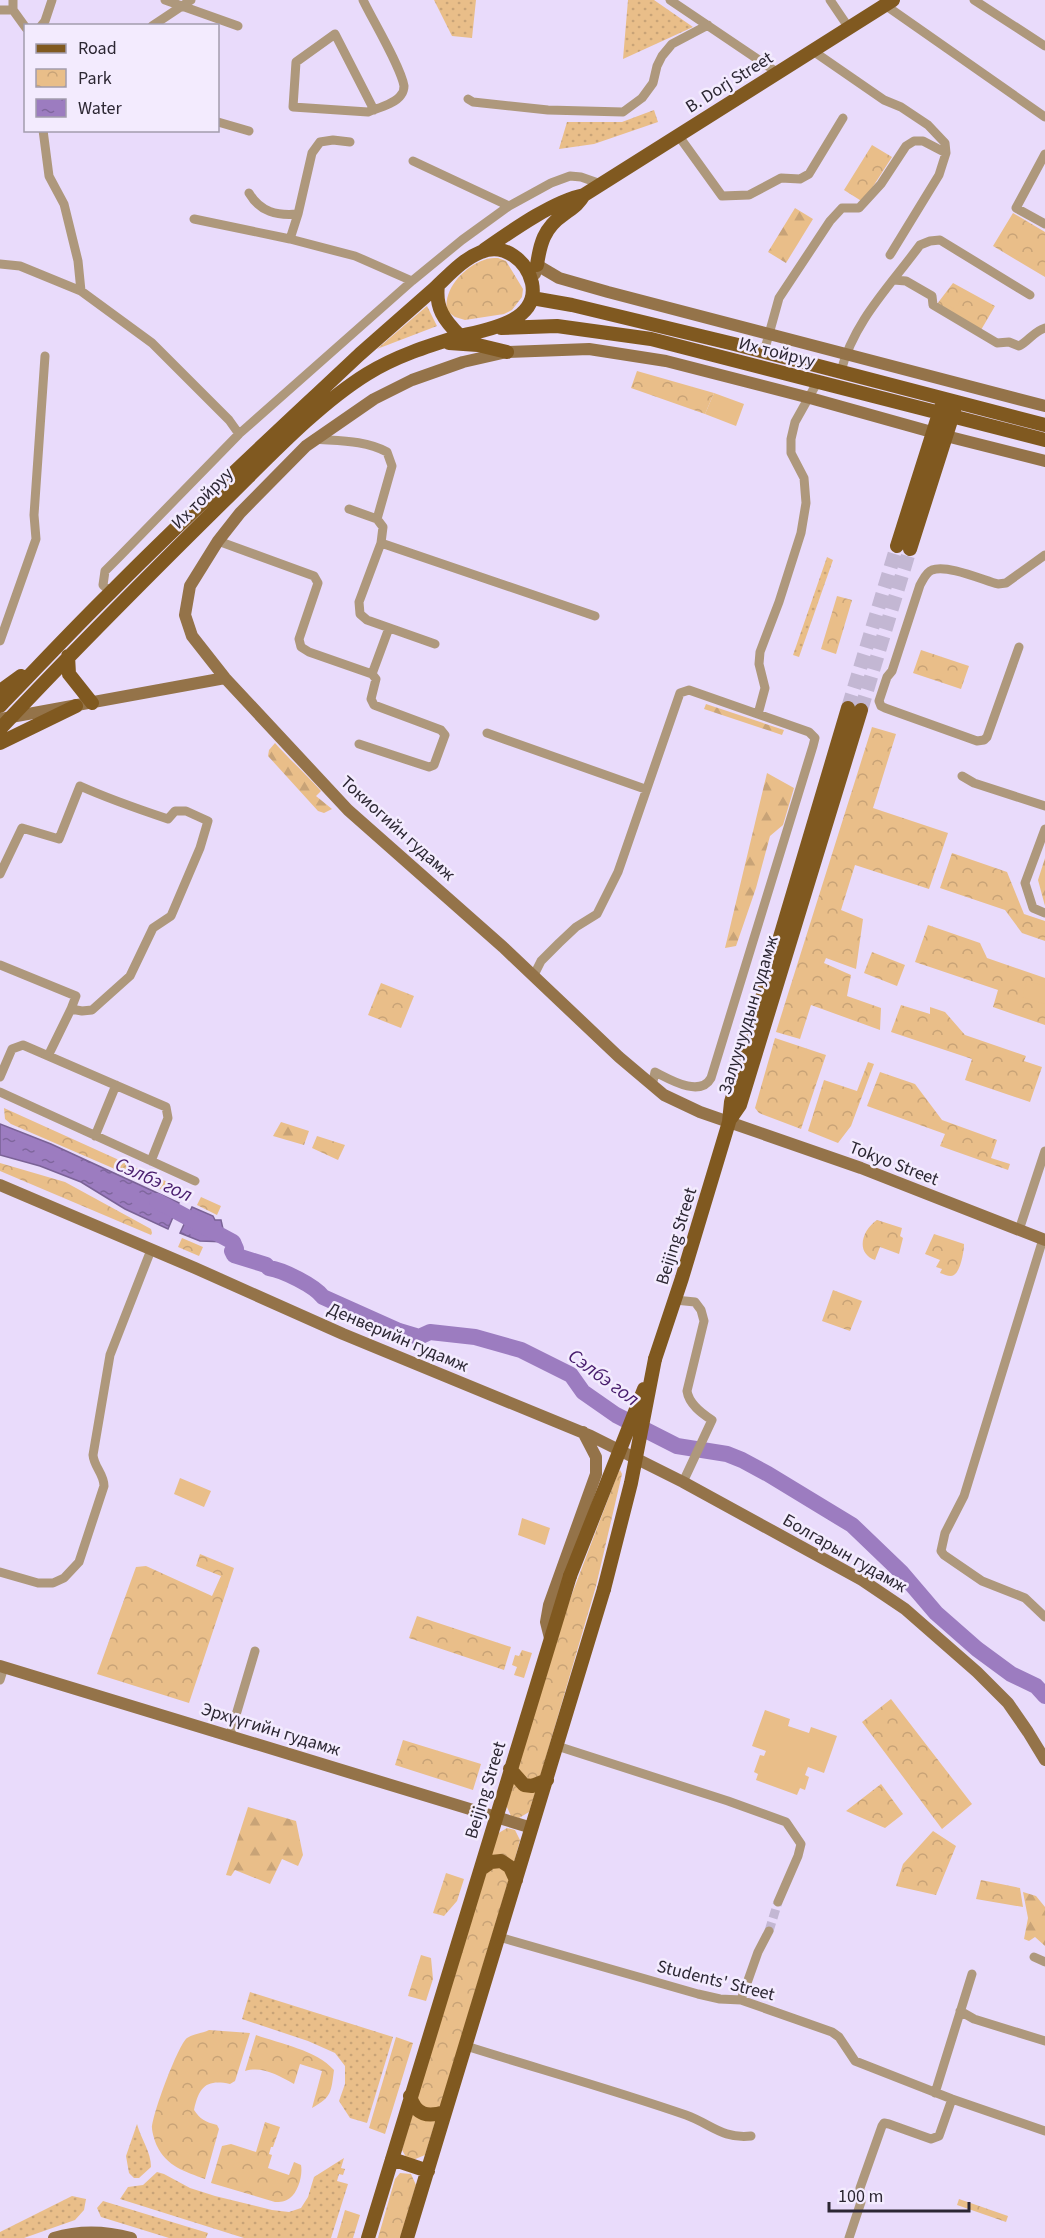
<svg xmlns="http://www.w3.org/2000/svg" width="1045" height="2238" viewBox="0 0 1045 2238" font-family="'Source Sans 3',sans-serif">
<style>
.grass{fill:url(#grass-dots)}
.forest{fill:url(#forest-firs)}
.park{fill:url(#park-crowns)}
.garden{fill:#e9be89}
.water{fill:url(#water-ripples);stroke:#7a6296;stroke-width:1.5}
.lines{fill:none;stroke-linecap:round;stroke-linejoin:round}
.river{stroke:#9c7cc0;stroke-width:16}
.street-tunnel{stroke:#c3b7d3;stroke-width:9;stroke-dasharray:9 4.5;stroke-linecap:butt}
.primary-tunnel{stroke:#c3b7d3;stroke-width:14;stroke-dasharray:14 7;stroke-linecap:butt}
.street{stroke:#ae987c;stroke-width:9}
.secondary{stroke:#947349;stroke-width:12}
.primary{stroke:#805920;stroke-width:14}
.primary-bridge{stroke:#805920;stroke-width:14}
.labels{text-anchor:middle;stroke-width:5;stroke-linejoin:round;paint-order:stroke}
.street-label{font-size:18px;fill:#2c2733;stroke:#f3ebfe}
.water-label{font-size:20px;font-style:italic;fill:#471b6c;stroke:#f3ebfe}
</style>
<defs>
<pattern id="grass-dots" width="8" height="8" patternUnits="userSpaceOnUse" patternTransform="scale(1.5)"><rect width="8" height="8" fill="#e9be89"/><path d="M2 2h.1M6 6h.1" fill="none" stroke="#c8a377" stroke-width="1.8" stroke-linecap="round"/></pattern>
<pattern id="forest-firs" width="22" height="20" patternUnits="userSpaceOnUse" patternTransform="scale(1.5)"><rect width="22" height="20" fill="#e9be89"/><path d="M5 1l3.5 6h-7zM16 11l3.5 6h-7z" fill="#c8a377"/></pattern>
<pattern id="park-crowns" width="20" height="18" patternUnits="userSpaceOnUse" patternTransform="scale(1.5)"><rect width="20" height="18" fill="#e9be89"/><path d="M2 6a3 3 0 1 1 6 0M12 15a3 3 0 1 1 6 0" fill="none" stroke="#c8a377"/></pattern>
<pattern id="water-ripples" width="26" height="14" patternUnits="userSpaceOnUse" patternTransform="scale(1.5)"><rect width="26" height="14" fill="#9c7cc0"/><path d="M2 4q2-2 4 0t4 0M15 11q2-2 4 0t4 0" fill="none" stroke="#7f669d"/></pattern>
</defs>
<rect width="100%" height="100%" fill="#e9dbfb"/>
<!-- grass -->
<path class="grass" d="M 434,0 L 476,0 L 472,38 L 452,36 Z
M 628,0 L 654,0 L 693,27 L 623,59 Z
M 654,110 L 658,122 L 594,144 L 559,149 L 567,122 L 622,122 Z
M 427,306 L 437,326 L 377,349 Z
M 827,557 L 833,560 L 799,657 L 793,655 Z
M 250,1992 L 393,2037 L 367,2123 L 350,2118 L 339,2101 L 345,2084 L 345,2066 L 335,2053 L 308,2041 L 242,2019 Z
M 137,2124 C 141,2139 151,2152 151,2167 L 139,2178 L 134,2178 L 129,2173 L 126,2156 Z
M 344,2158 L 341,2168 L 345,2169 L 343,2175 L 339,2174 L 337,2181 L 348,2184 L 331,2238 L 244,2238 L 120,2199 L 128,2187 L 143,2185 L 157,2172 L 164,2174 L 190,2188 L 215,2196 L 272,2210 L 289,2212 L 301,2208 L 308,2197 L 314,2177 Z
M 72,2196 L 86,2199 L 84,2210 L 75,2220 L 24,2238 L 0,2238 L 0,2232 Z
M 103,2201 L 208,2233 L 206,2238 L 169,2238 L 101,2217 L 97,2208 Z"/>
<!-- forest -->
<path class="forest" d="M 795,208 L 813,219 L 786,263 L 768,252 Z
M 706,704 L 784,730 L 782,735 L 704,709 Z
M 275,743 C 290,760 306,774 321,791 L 316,796 L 332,809 L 324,813 L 318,811 L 268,756 L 269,750 Z
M 767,773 L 794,788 L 783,825 L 770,836 L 756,888 L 736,946 L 725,948 Z
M 1045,858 L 1045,906 L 1038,880 Z
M 281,1122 L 309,1131 L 304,1145 L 273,1136 Z
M 248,1807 L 296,1821 L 303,1855 L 298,1866 L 282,1859 L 270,1884 L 235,1870 L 231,1876 L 226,1875 Z
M 1023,1892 L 1036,1896 L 1045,1907 L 1045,1946 L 1035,1937 L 1029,1941 L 1024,1939 L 1028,1918 Z"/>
<!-- park -->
<path class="park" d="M 872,145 L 892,157 L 863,202 L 844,190 Z
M 1013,213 L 1045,232 L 1045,277 L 993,246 Z
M 498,258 L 506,261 L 523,289 L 522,297 L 512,310 L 504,314 L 465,320 L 455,317 L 447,311 C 443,289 464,267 484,260 C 488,258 494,258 498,258 Z
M 953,283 L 995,306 L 981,330 L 937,304 Z
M 637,371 L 714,393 L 705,414 L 631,388 Z
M 837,596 L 852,600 L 836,654 L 821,649 Z
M 921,650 L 969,666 L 961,689 L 913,673 Z
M 872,727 L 896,734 L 873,808 L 948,833 L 929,889 L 855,865 L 841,910 L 863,919 L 856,969 L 826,958 L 824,963 L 851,975 L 847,996 L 881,1008 L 880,1030 L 811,1005 L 800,1039 L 776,1032 Z
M 952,853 L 1007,872 L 1024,914 L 1045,921 L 1045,941 L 1022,933 L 1005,910 L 940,888 Z
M 928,925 L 980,943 L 987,958 L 1045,978 L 1045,1025 L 993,1007 L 998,990 L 915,962 Z
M 872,952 L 905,965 L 897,986 L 864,973 Z
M 381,983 L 414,996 L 401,1028 L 368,1015 Z
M 901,1005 L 930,1014 L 930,1007 L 945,1012 L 965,1035 L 1026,1056 L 1024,1061 L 1042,1067 L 1030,1102 L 965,1080 L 972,1059 L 891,1032 Z
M 775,1038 L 826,1055 L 801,1129 L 759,1113 L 755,1108 Z
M 868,1062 L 874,1064 L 851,1126 L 838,1143 L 808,1131 L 824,1080 L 857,1091 Z
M 880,1072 L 915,1084 L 942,1120 L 997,1140 L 991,1158 L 1010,1164 L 1008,1170 L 940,1146 L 945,1134 L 867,1106 Z
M 4,1108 L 172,1184 L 167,1191 L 161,1189 L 11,1124 L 5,1119 Z
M 317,1136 L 345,1145 L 338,1160 L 312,1148 Z
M 0,1163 L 65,1182 L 151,1229 L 152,1233 L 151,1235 L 0,1171 Z
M 201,1197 L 221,1206 L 217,1215 L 197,1205 Z
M 877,1220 L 902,1228 L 900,1236 L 903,1238 L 899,1254 L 880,1247 L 875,1260 C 855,1253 862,1230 877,1220 Z
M 934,1234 L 964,1244 C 964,1252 960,1276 951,1276 C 947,1276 944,1274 940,1273 L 942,1269 L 936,1267 L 940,1260 L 925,1254 Z
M 182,1238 L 203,1247 L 199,1256 L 178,1247 Z
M 833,1290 L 862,1301 L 850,1331 L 822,1321 Z
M 620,1470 L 622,1474 L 596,1586 L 541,1774 L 540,1777 L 528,1783 L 517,1767 L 564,1615 L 618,1473 Z
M 200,1554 L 234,1568 L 189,1703 L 97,1674 L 136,1567 L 146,1566 L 212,1596 L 221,1576 L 196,1566 Z
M 417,1616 L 511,1647 L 504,1670 L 409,1638 Z
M 522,1650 L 532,1653 L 524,1678 L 514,1675 L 517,1667 L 512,1665 L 515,1655 L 519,1656 Z
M 891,1699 L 972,1804 L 942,1829 L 862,1722 Z
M 403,1740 L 481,1764 L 473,1790 L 395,1765 Z
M 514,1779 L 537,1787 L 529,1812 L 519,1818 L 511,1816 L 506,1805 Z
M 881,1784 L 903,1814 L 885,1828 L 846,1811 Z
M 507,1828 L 515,1830 L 520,1840 L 513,1866 L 489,1859 L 497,1834 Z
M 933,1831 L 956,1846 L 936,1895 L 896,1886 L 903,1864 Z
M 501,1863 L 509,1879 L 441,2104 L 439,2107 L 428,2113 L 416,2099 L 485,1872 Z
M 446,1873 L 464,1879 L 457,1901 L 444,1916 L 433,1913 Z
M 981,1880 L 1020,1888 L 1023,1907 L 976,1899 Z
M 421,1955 L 431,1958 L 433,1979 L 426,2001 L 408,1996 Z
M 209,2030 L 250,2033 L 235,2081 L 230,2084 C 206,2079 199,2087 194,2110 C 200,2119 205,2122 217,2125 L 219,2129 L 205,2179 C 186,2172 166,2166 157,2146 C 155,2142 152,2132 152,2128 C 152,2115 178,2045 187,2038 C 193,2034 203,2033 209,2030 Z
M 256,2035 C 281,2044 316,2050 334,2070 C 331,2092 332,2097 312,2108 L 322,2071 L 300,2064 L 294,2084 C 278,2075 262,2066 245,2071 Z
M 396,2037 L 413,2043 L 385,2134 L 369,2128 Z
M 413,2110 L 437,2116 L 425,2155 L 413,2160 L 406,2157 L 402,2150 Z
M 265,2122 L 280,2127 L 273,2147 L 271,2147 L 269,2154 L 272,2155 L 268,2168 L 289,2175 L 294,2162 L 301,2165 C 303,2175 298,2192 290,2198 C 285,2202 280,2202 275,2202 L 211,2183 L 222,2146 L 231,2144 L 256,2152 Z
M 400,2173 L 411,2174 L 416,2185 L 400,2238 L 378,2238 L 395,2179 Z
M 959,2199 L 1008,2216 L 1006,2222 L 957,2205 Z
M 345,2210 L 360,2215 L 353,2238 L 337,2238 Z"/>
<!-- garden -->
<path class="garden" d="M 951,290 L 962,297 L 955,309 L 943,302 Z
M 714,393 L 744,404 L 736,426 L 705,414 Z
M 1027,981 L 1045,986 L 1045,1004 L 1022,997 Z
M 180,1478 L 211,1491 L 204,1507 L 174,1494 Z
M 522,1518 L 550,1528 L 545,1545 L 518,1535 Z
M 765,1710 L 790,1719 L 788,1726 L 809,1733 L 811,1727 L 837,1736 L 824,1773 L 808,1767 L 805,1775 L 809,1777 L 805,1790 L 800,1788 L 797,1795 L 756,1780 L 758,1774 L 754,1772 L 760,1755 L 764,1756 L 766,1751 L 752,1746 Z"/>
<!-- water -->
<path class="water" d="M 0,1124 L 51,1144 L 179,1203 L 168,1229 L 125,1209 L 81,1182 L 40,1166 L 0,1155 Z
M 192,1207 L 213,1216 L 215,1220 L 221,1220 L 223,1229 L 236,1245 L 227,1242 L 200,1241 L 180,1233 Z"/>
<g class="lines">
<!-- river -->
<path class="river" d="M 157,1201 L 233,1242 L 236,1249 L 232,1251 L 234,1255 L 266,1265 L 269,1268 C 283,1270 315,1286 323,1297 L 399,1331 L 419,1337 L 430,1332 L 475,1337 L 521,1350 L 571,1375 L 583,1392 L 616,1415 L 677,1446 L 727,1454 L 742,1460 L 768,1474 L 852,1525 L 901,1572 L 936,1613 L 977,1649 L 1011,1674 L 1036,1686 L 1045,1696"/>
<!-- street-tunnel -->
<path class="street-tunnel" d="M 769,1931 L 778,1902"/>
<!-- primary-tunnel -->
<path class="primary-tunnel" d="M 848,708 L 897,546
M 861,710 L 910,549"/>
<!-- street -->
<path class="street" d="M 13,0 L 13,10 L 26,28
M 165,0 L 238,26
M 363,0 C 372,19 401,67 404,86 C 404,88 403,93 401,95 C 395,104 378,108 368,112 L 293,107 L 296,62 L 335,34 L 374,110
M 670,0 L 778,73
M 830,0 L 849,28
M 974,0 L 1045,46
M 885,5 L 1045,117
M 0,10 L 13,10
M 41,26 L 45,21 L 52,0
M 152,26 L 191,0
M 813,51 L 884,100 L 901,107 L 928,125 L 945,143 L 946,153 L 939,175 L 890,255
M 468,99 L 473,102 L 548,110 L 623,112 L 642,98 L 653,83 L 657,66 L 662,56 L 672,44 L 708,25
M 218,122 L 249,131
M 43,130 L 49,176 L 64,204 L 78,261 L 81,291
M 678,135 L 722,196 L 749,195 L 781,178 L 800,179 L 809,174 L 843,118
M 1045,154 L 1016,208 L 1045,224
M 413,161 L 509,206
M 249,193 C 260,212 277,216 298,214 L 290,239
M 298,214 L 312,153 L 320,142 L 333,140 L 350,142
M 194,219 L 290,239 L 355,256 L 412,281
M 0,264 L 20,266 L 81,291 L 152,343 L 229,420 L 239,434
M 894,280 L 906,281 L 932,296 L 933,305 L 997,343 L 1009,342 L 1019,346 C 1029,341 1034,331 1045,328
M 764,352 L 779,298 L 830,221 L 842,208 L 859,208 L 881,184 L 906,146 L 914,141 L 923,141 L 946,153
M 841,371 C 854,321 890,286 920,245 L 930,241 L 940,240 L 1030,295
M 314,439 C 339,441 365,440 387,452 L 392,466 L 377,519
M 349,509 L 377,519 L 383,527 L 381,543 L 359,602 L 360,614 L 367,620 L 435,644
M 218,541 L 314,576 L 318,583 L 299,639 L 301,647 L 309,652 L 372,674 L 376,679 L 371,699 L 374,705 L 441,730 L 445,735 L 434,765 L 429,767 L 359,744
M 381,543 L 595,616
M 111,592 L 103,585 L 105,571 L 120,556 L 239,434 L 412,281 L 462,240 L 509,206 L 551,183 L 570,176 L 581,177 L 601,184
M 0,641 L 36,539 L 34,515 L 45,356
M 1019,647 L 987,737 L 984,740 L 977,741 L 885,708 L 881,706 L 879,701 L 887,677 L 892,671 L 920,585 C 923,580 926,572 932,570 C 947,564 983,580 998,584 L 1006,583 L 1045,555
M 372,674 L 389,628
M 758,714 L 765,688 L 759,664 L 760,652 L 779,602 L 801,533 L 806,503 L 804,478 L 791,453 L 791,439 L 795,422 L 818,381
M 487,733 L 645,789
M 962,776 L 974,783 L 1045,806
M 1045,829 L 1025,883 L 1033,908 L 1045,913
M 0,874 L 22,828 L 59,839 L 80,786 C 109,799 138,809 168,819 L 175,811 L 186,811 L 208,821 L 200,848 L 171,916 L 153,928 L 130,976 L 92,1010 L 82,1011 L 71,1009 L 48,1056
M 0,965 L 76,996 L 71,1009
M 534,975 L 541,961 L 559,943 L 576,927 L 597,914 L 618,872 L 680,693 L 689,690 L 809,732 L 815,738 L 813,746 L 711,1078 C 700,1098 669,1079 655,1072 L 652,1086
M 0,1077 L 12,1049 L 23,1045 L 166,1107 L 168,1118 L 151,1161
M 0,1092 L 195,1181
M 95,1136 L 116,1085
M 1019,1230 L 1045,1151
M 1043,1239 L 964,1496 L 945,1533 L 941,1551 L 944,1555 L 982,1581 L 1025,1598 L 1045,1617
M 675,1300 L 695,1302 L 701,1310 L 704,1321 L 687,1391 C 689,1404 701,1413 712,1420 L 683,1482
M 0,1572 L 38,1583 L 53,1583 L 64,1578 L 79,1562 L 104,1486 C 104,1474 94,1467 93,1455 L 110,1355 L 151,1250
M 0,1680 L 4,1667
M 230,1735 L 255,1651
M 557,1746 L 728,1801 L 786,1822 L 801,1844 L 798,1856 L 778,1902
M 499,1937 L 698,1994 L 720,1999 L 741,2000 L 832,2032 L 839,2037 L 855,2061 L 952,2099 L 1045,2131
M 1034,1957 L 1045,1962
M 741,2000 L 758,1952 L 769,1931
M 960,2011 L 974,2019 L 1045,2041
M 466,2046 C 539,2069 614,2090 686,2115 C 711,2124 722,2139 751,2136
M 935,2093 L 972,1974
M 849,2238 L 861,2202 L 860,2188 L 882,2126 L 884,2123 L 889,2124 L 931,2139 L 939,2136 L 952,2099"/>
<!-- secondary -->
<path class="secondary" d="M 535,274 L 537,265 L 559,278 L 608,292 L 1045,406
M 1045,461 L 946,436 L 810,398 L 666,361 L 589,349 L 507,352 L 463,362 L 412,380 L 374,399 L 306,446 L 240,513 L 218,541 L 190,586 L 185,615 L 192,636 L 225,678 L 348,810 L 503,947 L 619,1057 L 664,1095 L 700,1112 L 861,1168 L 1045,1240
M 0,719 L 225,678
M 0,1185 L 195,1268 L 343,1334 L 591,1436 L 683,1482 L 862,1580 L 905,1609 L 977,1672 L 1008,1703 L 1028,1732 L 1045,1760
M 550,1638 L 546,1622 L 549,1605 L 596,1474 L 596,1457 L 583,1432
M 0,1666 L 532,1828
M 54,2238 C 80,2230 105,2231 131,2238"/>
<!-- primary -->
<path class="primary" d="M 484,250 C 510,232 553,201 584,195 L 893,0
M 537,265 C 540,244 544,228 563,215 C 572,208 578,205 584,195
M 532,298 L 572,305 L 734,344 L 1045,425
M 501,328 L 557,326 L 651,339 L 1045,440
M 449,343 L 478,345 L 507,352
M 897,546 L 941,407
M 910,549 L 954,411
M 68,656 L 69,674 L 92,703
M 0,691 L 21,676
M 0,706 C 37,668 73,629 111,592 C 192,510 276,433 360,354 C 385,332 410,310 435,288 C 449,275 463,259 481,252 C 504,242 527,261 532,283 C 540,322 486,330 460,336 C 444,320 435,308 438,285
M 0,729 C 73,651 148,576 224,501 C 267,459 317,405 367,374 C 396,356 428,346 460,336
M 0,743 L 76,706
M 731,1118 L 740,1105 L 861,710
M 655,1359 L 682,1278 L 729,1122 L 731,1102 L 848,708
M 510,1769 L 524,1785 L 532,1786 L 547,1780
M 481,1869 L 491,1862 L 501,1861 L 510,1867 L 516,1880
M 410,2096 C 416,2116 428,2117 445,2112
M 392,2159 L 428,2171
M 368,2238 L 570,1576
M 407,2238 L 604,1589"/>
<!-- primary-bridge -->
<path class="primary-bridge" d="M 570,1576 L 644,1389
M 604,1589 L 631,1483 L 655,1359"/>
</g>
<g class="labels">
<!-- street labels -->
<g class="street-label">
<text transform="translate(729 82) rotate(-32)" y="6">B. Dorj Street</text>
<text transform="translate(777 352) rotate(14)" y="6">Их тойруу</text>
<text transform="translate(202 498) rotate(-45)" y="6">Их тойруу</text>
<text transform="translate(398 828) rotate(42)" y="6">Токиогийн гудамж</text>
<text transform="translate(748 1015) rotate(-73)" y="6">Залуучуудын гудамж</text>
<text transform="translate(894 1163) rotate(21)" y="6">Tokyo Street</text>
<text transform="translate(676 1236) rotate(-73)" y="6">Beijing Street</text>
<text transform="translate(398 1337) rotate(23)" y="6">Денверийн гудамж</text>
<text transform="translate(845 1553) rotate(30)" y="6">Болгарын гудамж</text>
<text transform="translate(271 1729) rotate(17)" y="6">Эрхүүгийн гудамж</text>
<text transform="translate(485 1790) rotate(-73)" y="6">Beijing Street</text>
<text transform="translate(716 1980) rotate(14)" y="6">Students' Street</text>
</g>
<!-- water labels -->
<g class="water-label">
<text transform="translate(154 1179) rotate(24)" y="7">Сэлбэ гол</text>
<text transform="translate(604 1377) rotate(36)" y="7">Сэлбэ гол</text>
</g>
</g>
<!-- legend -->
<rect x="24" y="24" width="195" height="108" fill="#f3ebfe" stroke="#a39dad" stroke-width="1.5"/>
<rect x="36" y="44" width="30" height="9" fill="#805920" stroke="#a39dad" stroke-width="1.5"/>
<text x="78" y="54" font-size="18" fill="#2c2733">Road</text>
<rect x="36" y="69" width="30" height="18" fill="url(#park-crowns)" stroke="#a39dad" stroke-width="1.5"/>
<text x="78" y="84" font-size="18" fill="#2c2733">Park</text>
<rect x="36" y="99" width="30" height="18" fill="url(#water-ripples)" stroke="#a39dad" stroke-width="1.5"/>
<text x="78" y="114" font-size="18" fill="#2c2733">Water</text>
<!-- scale -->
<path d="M829 2202v9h140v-9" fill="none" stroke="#2c2733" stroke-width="3"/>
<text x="838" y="2202" font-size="18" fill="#2c2733" stroke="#f3ebfe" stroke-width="4.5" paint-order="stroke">100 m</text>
</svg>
